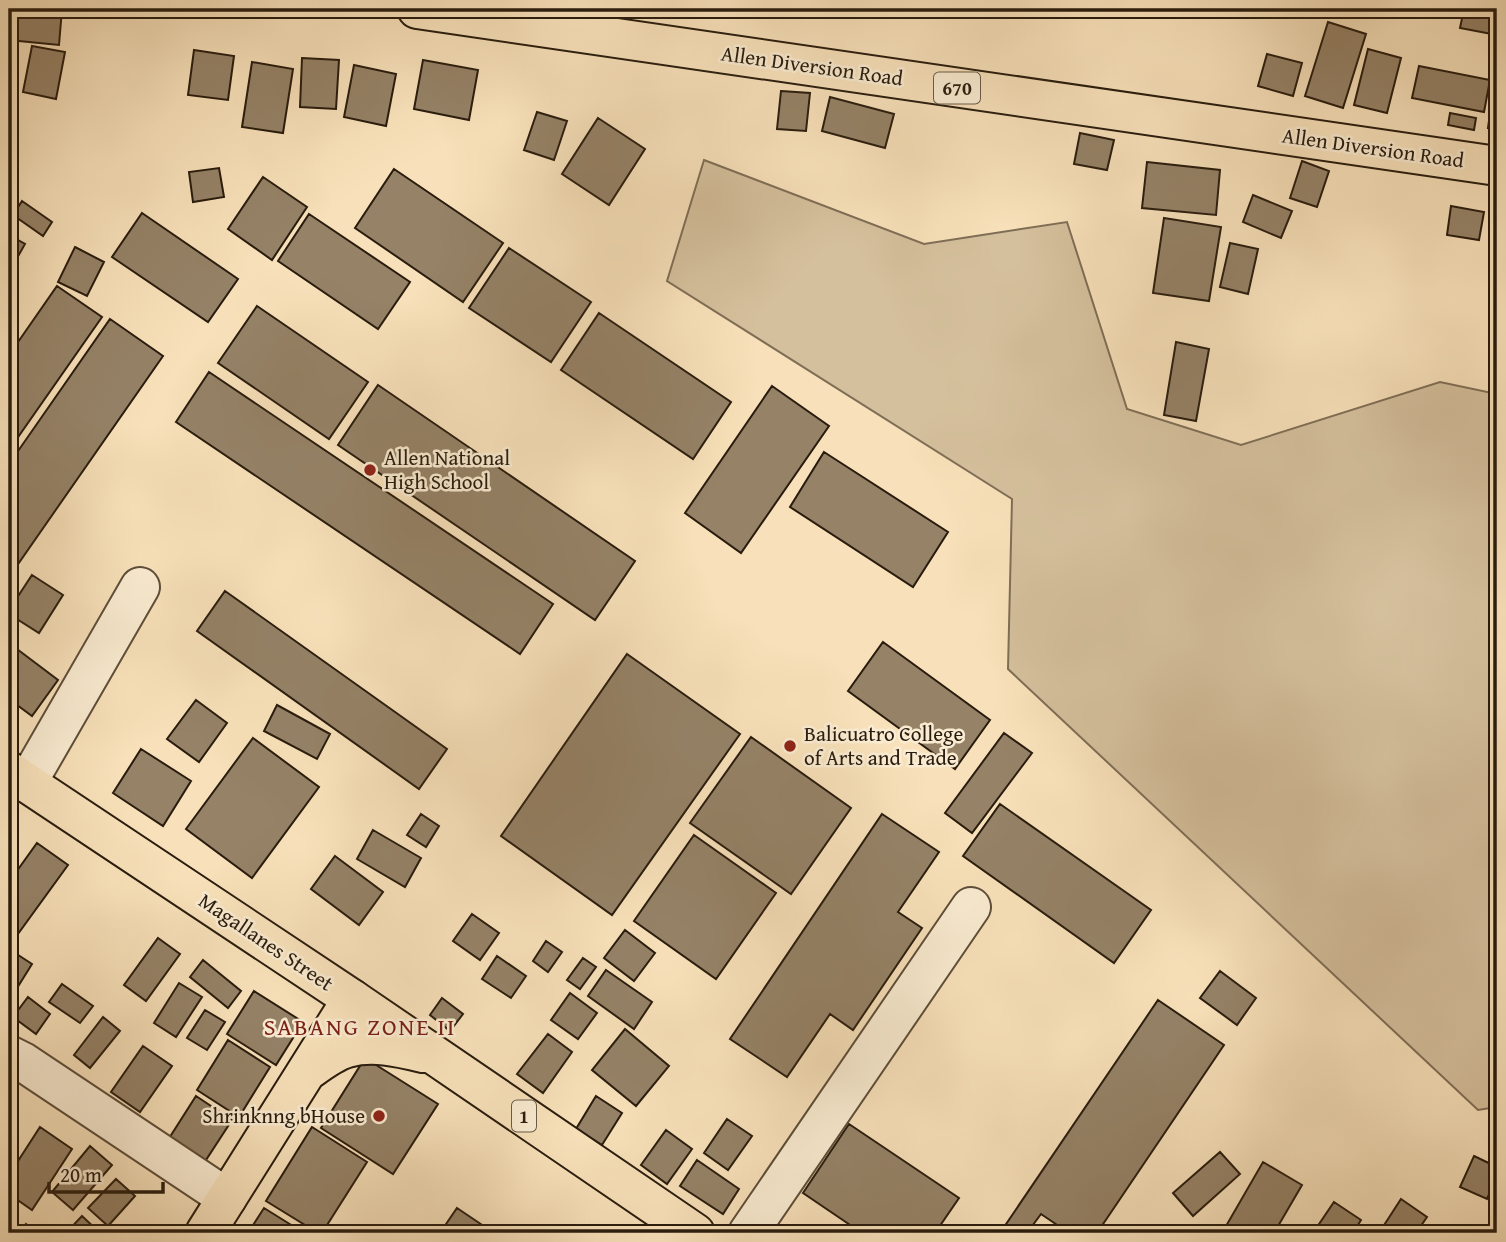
<svg xmlns="http://www.w3.org/2000/svg" width="1506" height="1242" viewBox="0 0 1506 1242" font-family="'Gentium Book Plus',serif">
<style>
.green{fill:#d5c09d;stroke:#7f6e56;stroke-width:2}
.building{fill:#958267;stroke:#291c0e;stroke-width:2}
.lines{fill:none;stroke-linecap:round;stroke-linejoin:round}
.minor-casing{stroke:#5d4d39;stroke-width:42}
.major-casing{stroke:#291c0e;stroke-width:42}
.highway-casing{stroke:#291c0e;stroke-width:42}
.minor{stroke:#faecd2;stroke-width:38}
.major{stroke:#f8e1ba;stroke-width:38}
.highway{stroke:#f8e1ba;stroke-width:38}
.poi-dot{fill:#8f2418;stroke:#faecd2;stroke-width:2.5}
.labels{text-anchor:middle;stroke-width:5;stroke-linejoin:round;paint-order:stroke}
.shield{fill:#faecd2;stroke:#685a49;stroke-width:2}
.shield-label{font-size:19px;font-weight:bold;fill:#291c0e}
.street-label{font-size:21px;fill:#291c0e;stroke:#faecd2}
.poi-label{font-size:21px;fill:#291c0e;stroke:#faecd2;text-anchor:start}
.quarter-label{font-size:24px;letter-spacing:2px;fill:#7a1f14;stroke:#faecd2}
</style>
<rect width="100%" height="100%" fill="#f8e1ba"/>
<filter id="stains"><feTurbulence type="fractalNoise" baseFrequency=".00286" numOctaves="4"/><feColorMatrix values="0 0 0 0 .2 0 0 0 0 .09 0 0 0 0 .02 0 0 0 .5 -.17"/></filter>
<radialGradient id="worn" r=".72"><stop offset=".6" stop-color="#630" stop-opacity="0"/><stop offset="1" stop-color="#630" stop-opacity=".3"/></radialGradient>
<!-- green -->
<path class="green" d="M 704,160 L 924,244 L 1067,222 L 1127,409 L 1241,445 L 1440,382 L 1497,394 L 1497,1107 L 1478,1110 L 1008,669 L 1012,499 L 667,281 Z"/>
<!-- building -->
<path class="building" d="M 9,9 L 62,9 L 59,45 L 9,40 Z
M 1464,9 L 1481,9 L 1497,12 L 1497,35 L 1460,28 Z
M 1328,22 L 1366,34 L 1343,108 L 1305,96 Z
M 32,46 L 65,52 L 56,99 L 23,92 Z
M 1368,49 L 1401,58 L 1387,113 L 1354,105 Z
M 194,50 L 234,56 L 228,100 L 188,95 Z
M 1267,54 L 1302,63 L 1293,96 L 1258,86 Z
M 302,58 L 339,60 L 336,109 L 300,107 Z
M 423,60 L 478,70 L 469,120 L 414,109 Z
M 252,62 L 293,69 L 283,133 L 242,127 Z
M 354,65 L 396,74 L 386,126 L 344,117 Z
M 1419,66 L 1490,80 L 1484,112 L 1412,98 Z
M 781,91 L 810,93 L 806,131 L 777,129 Z
M 830,97 L 894,114 L 885,148 L 822,131 Z
M 1491,106 L 1497,106 L 1497,129 L 1488,128 Z
M 537,112 L 567,121 L 554,160 L 524,150 Z
M 1450,113 L 1476,118 L 1474,130 L 1448,125 Z
M 598,118 L 645,149 L 609,205 L 562,174 Z
M 1080,133 L 1114,140 L 1107,170 L 1074,164 Z
M 1302,161 L 1329,171 L 1317,207 L 1290,198 Z
M 1147,162 L 1220,170 L 1216,215 L 1142,208 Z
M 219,168 L 224,197 L 193,202 L 189,172 Z
M 394,169 L 503,243 L 463,302 L 355,228 Z
M 263,177 L 307,207 L 272,260 L 228,229 Z
M 1253,195 L 1292,211 L 1281,238 L 1243,222 Z
M 22,201 L 52,222 L 43,236 L 13,215 Z
M 1451,206 L 1484,212 L 1479,240 L 1447,235 Z
M 142,213 L 238,279 L 208,322 L 112,257 Z
M 309,214 L 410,282 L 378,329 L 278,261 Z
M 1164,218 L 1221,227 L 1209,301 L 1153,293 Z
M 9,235 L 25,244 L 12,267 L 9,265 Z
M 1230,243 L 1258,249 L 1248,294 L 1220,287 Z
M 75,247 L 104,262 L 87,296 L 58,282 Z
M 509,248 L 591,302 L 551,362 L 469,308 Z
M 57,286 L 102,317 L 9,450 L 9,355 Z
M 257,306 L 368,382 L 329,439 L 218,363 Z
M 599,313 L 731,402 L 693,459 L 561,370 Z
M 110,319 L 163,356 L 16,567 L 9,562 L 9,464 Z
M 1176,342 L 1209,349 L 1196,421 L 1164,415 Z
M 209,372 L 553,604 L 520,654 L 176,422 Z
M 378,385 L 635,561 L 595,620 L 338,445 Z
M 772,386 L 829,426 L 741,553 L 685,513 Z
M 824,452 L 948,532 L 913,587 L 790,507 Z
M 32,575 L 63,595 L 39,633 L 9,614 L 9,610 Z
M 225,591 L 447,749 L 419,789 L 197,631 Z
M 883,642 L 990,720 L 955,769 L 848,691 Z
M 9,643 L 58,680 L 32,716 L 9,699 Z
M 627,654 L 740,734 L 612,915 L 501,836 Z
M 196,700 L 227,723 L 199,762 L 167,739 Z
M 277,705 L 330,734 L 317,759 L 264,731 Z
M 1004,733 L 1032,753 L 972,833 L 945,813 Z
M 751,737 L 851,808 L 791,894 L 690,823 Z
M 253,738 L 319,787 L 252,878 L 186,829 Z
M 141,749 L 191,781 L 163,826 L 113,793 Z
M 1000,804 L 1151,910 L 1114,963 L 963,856 Z
M 421,814 L 439,826 L 426,847 L 407,835 Z
M 882,814 L 939,852 L 898,912 L 922,928 L 853,1030 L 830,1014 L 787,1077 L 730,1039 Z
M 373,830 L 421,858 L 405,887 L 357,859 Z
M 694,835 L 776,893 L 716,979 L 634,921 Z
M 37,843 L 68,865 L 15,938 L 9,933 L 9,882 Z
M 335,856 L 383,892 L 359,925 L 311,889 Z
M 472,914 L 499,933 L 480,960 L 453,941 Z
M 625,930 L 655,953 L 634,981 L 604,958 Z
M 158,938 L 180,954 L 146,1001 L 124,985 Z
M 546,941 L 562,952 L 548,972 L 533,961 Z
M 9,949 L 32,964 L 9,1001 Z
M 497,956 L 526,976 L 511,998 L 482,979 Z
M 583,958 L 596,967 L 580,989 L 567,980 Z
M 203,960 L 241,991 L 228,1008 L 190,977 Z
M 606,970 L 652,1002 L 634,1029 L 588,996 Z
M 1220,971 L 1256,998 L 1237,1025 L 1200,998 Z
M 179,983 L 202,997 L 176,1037 L 154,1023 Z
M 62,984 L 93,1006 L 80,1023 L 49,1002 Z
M 254,991 L 303,1022 L 276,1065 L 227,1034 Z
M 570,993 L 597,1013 L 578,1039 L 551,1020 Z
M 28,997 L 50,1014 L 36,1034 L 13,1017 Z
M 442,998 L 463,1014 L 450,1031 L 430,1015 Z
M 1158,1000 L 1224,1045 L 1097,1233 L 1069,1233 L 1041,1214 L 1027,1233 L 1000,1233 Z
M 205,1010 L 225,1022 L 207,1050 L 187,1038 Z
M 103,1017 L 120,1031 L 90,1068 L 74,1055 Z
M 625,1029 L 669,1066 L 636,1106 L 592,1070 Z
M 548,1034 L 572,1052 L 543,1093 L 517,1074 Z
M 228,1040 L 270,1067 L 239,1117 L 197,1090 Z
M 143,1046 L 172,1066 L 140,1112 L 111,1092 Z
M 365,1058 L 438,1104 L 393,1174 L 321,1128 Z
M 196,1096 L 232,1120 L 204,1163 L 168,1140 Z
M 596,1096 L 622,1113 L 602,1145 L 576,1129 Z
M 727,1119 L 752,1136 L 728,1170 L 704,1153 Z
M 849,1124 L 959,1198 L 935,1233 L 862,1233 L 803,1193 Z
M 40,1127 L 72,1149 L 32,1210 L 9,1194 L 9,1175 Z
M 312,1127 L 367,1162 L 322,1233 L 318,1233 L 266,1201 Z
M 666,1130 L 692,1149 L 667,1184 L 641,1165 Z
M 90,1146 L 112,1165 L 73,1210 L 52,1192 Z
M 1220,1152 L 1240,1174 L 1193,1216 L 1173,1193 Z
M 1474,1156 L 1497,1167 L 1497,1176 L 1487,1199 L 1460,1187 Z
M 697,1160 L 739,1189 L 723,1214 L 680,1186 Z
M 1263,1162 L 1302,1185 L 1274,1233 L 1222,1233 Z
M 116,1179 L 135,1196 L 108,1226 L 88,1208 Z
M 1401,1199 L 1427,1217 L 1416,1233 L 1379,1233 Z
M 1334,1202 L 1361,1220 L 1353,1233 L 1313,1233 Z
M 264,1208 L 304,1233 L 248,1233 Z
M 457,1208 L 494,1233 L 440,1233 Z
M 82,1216 L 100,1233 L 66,1233 Z
M 26,1224 L 38,1233 L 19,1233 Z"/>
<g class="lines">
<defs>
<path id="minor" d="M 27,783 L 140,587
M 9,1055 L 23,1062 L 227,1198
M 748,1233 L 971,907"/>
<path id="major" d="M 417,9 L 1497,166
M 9,771 L 352,999"/>
<path id="highway" d="M 309,1070 C 320,1062 333,1052 347,1048 C 372,1041 398,1047 423,1053
M 205,1233 L 352,999 L 695,1233"/>
</defs>
<!-- minor casing -->
<use href="#minor" class="minor-casing"/>
<!-- major casing -->
<use href="#major" class="major-casing"/>
<!-- highway casing -->
<use href="#highway" class="highway-casing"/>
<!-- minor -->
<use href="#minor" class="minor"/>
<!-- major -->
<use href="#major" class="major"/>
<!-- highway -->
<use href="#highway" class="highway"/>
</g>
<!-- markers -->
<g class="poi-dot">
<circle cx="370" cy="470" r="7"/>
<circle cx="790" cy="746" r="7"/>
<circle cx="379" cy="1116" r="7"/>
</g>
<g class="labels">
<!-- shield labels -->
<g class="shield">
<rect x="934" y="72.5" width="46" height="31" rx="5"/>
<rect x="512" y="1100.5" width="24" height="31" rx="5"/>
</g>
<g class="shield-label">
<text x="957" y="95">670</text>
<text x="524" y="1123">1</text>
</g>
<!-- street labels -->
<g class="street-label">
<text transform="translate(812 66) rotate(8)" y="7">Allen Diversion Road</text>
<text transform="translate(1373 148) rotate(8)" y="7">Allen Diversion Road</text>
<text transform="translate(266 942) rotate(34)" y="7">Magallanes Street</text>
</g>
<!-- poi labels -->
<g class="poi-label">
<text x="384" y="465">Allen National<tspan x="384" dy="24">High School</tspan></text>
<text x="804" y="741">Balicuatro College<tspan x="804" dy="24">of Arts and Trade</tspan></text>
<text x="365" y="1123" text-anchor="end">Shrinknng bHouse</text>
</g>
<!-- quarter labels -->
<g class="quarter-label">
<text x="360" y="1035">SABANG ZONE II</text>
</g>
</g>
<!-- margin -->
<rect width="1506" height="1242" fill="none" stroke="#f8e1ba" stroke-width="35"/>
<rect x="10" y="10" width="1485" height="1221" fill="none" stroke="#291c0e" stroke-width="3.5"/>
<rect x="18" y="18" width="1471" height="1207" fill="none" stroke="#291c0e" stroke-width="2"/>
<!-- scale -->
<path d="M49 1182v10h114v-10" fill="none" stroke="#291c0e" stroke-width="3.5"/>
<text x="60" y="1182" font-size="21" fill="#291c0e" stroke="#faecd2" stroke-width="5" paint-order="stroke">20 m</text>
<rect width="100%" height="100%" filter="url(#stains)"/>
<rect width="100%" height="100%" fill="url(#worn)"/>
</svg>
